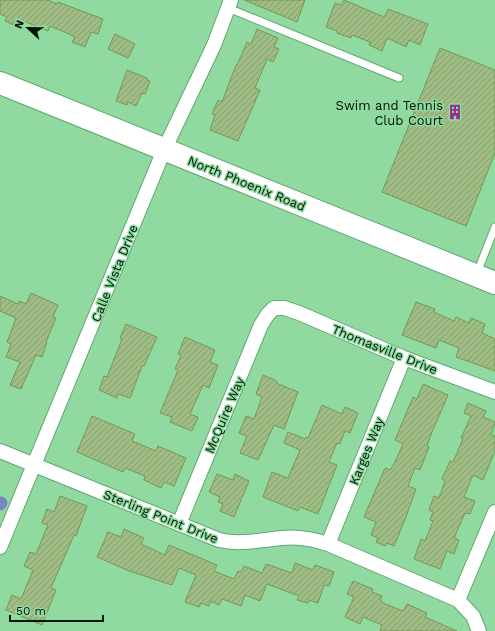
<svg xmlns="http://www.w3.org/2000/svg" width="495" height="631" viewBox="0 0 495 631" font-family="'Work Sans',sans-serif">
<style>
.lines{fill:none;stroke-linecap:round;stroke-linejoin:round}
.canal{stroke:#7888bc;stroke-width:13}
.building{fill:url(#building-hatch);stroke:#759950}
.service-casing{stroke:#5fa871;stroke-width:9}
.minor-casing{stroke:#5fa871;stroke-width:16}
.primary-casing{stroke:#5fa871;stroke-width:24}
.service{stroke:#fff;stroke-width:7}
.minor{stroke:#fff;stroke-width:14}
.primary{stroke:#fff;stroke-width:22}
.labels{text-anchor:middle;stroke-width:3;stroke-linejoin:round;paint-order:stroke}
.poi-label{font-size:13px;fill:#001503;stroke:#90daa1;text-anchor:end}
.street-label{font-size:13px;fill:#001503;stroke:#90daa1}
</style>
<defs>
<pattern id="building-hatch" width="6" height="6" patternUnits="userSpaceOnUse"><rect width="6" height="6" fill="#9fbc85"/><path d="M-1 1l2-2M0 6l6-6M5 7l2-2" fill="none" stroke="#87a171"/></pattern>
</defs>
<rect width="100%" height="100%" fill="#90daa1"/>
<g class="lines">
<!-- canal -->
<path class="canal" d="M 0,504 L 1,503"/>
</g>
<!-- building -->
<path class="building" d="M 0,0 L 48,0 L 57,4 L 58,2 L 103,19 L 98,34 L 91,32 L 85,47 L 72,42 L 75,37 L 69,34 L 50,26 L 48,31 L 21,20 L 20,22 L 16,20 L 14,25 L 5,21 L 7,17 L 0,14 Z
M 244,0 L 305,0 L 297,22 Z
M 344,0 L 384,17 L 388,9 L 428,24 L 420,45 L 409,40 L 406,47 L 387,38 L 382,51 L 369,45 L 370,42 L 352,35 L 351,38 L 337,33 L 337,31 L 326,27 L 335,3 L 341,5 Z
M 257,29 L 278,38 L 274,47 L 279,49 L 273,62 L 267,59 L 255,88 L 260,90 L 238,141 L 210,130 L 215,115 L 212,114 L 218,100 L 222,102 L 236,65 L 237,65 L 247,42 L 251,44 Z
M 115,34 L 135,44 L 128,58 L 108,49 Z
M 440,48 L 495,70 L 495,153 L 466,226 L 382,192 Z
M 127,70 L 147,78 L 147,80 L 150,81 L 145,94 L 142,93 L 136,106 L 128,102 L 127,105 L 116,101 Z
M 31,293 L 58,305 L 53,317 L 56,318 L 46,342 L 47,342 L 42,357 L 36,355 L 21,389 L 10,385 L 20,362 L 6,357 L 11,344 L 7,342 L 16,318 L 0,311 L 0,296 L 18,304 L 19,301 L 26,304 Z
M 416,302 L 435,309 L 434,312 L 454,321 L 456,317 L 469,323 L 471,318 L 485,324 L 482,333 L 495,339 L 495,371 L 456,357 L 459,348 L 439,340 L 436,348 L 402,335 Z
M 126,324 L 157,337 L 144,366 L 142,366 L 130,398 L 118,394 L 117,398 L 99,390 L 104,376 L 107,377 L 122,339 L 120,338 Z
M 185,337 L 215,350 L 210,362 L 218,365 L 209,388 L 203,385 L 190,414 L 198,417 L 192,431 L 170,422 L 172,417 L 160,413 L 178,370 L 175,369 L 181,355 L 178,354 Z
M 263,375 L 277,381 L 276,383 L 298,392 L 284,429 L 274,425 L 258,460 L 240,453 L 247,436 L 239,433 L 246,416 L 254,419 L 262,397 L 256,394 Z
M 423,384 L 448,395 L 430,437 L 427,446 L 429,447 L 420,470 L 415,468 L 408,486 L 416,489 L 406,517 L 394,546 L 387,543 L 385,546 L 376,542 L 378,538 L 371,535 L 376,522 L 364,517 L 385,468 L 390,470 L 394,464 L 403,444 L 395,440 L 413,397 L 417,399 Z
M 468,403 L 486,411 L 483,417 L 495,422 L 491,435 L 495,436 L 495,451 L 483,480 L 473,475 L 464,497 L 475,501 L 470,514 L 465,513 L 454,538 L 459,540 L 454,554 L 447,551 L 440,569 L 414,559 L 421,539 L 425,541 L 433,521 L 430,520 L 433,512 L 429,510 L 434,496 L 439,498 L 445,481 L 442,479 L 450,461 L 453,462 L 463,439 L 461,438 L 471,416 L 464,413 Z
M 322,405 L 342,414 L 345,407 L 358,413 L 350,433 L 345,431 L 340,444 L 337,443 L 329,462 L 337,465 L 318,514 L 300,507 L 298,511 L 263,497 L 272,472 L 288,478 L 300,450 L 284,443 L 288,432 L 305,439 L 306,437 L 308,438 Z
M 92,416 L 135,434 L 132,441 L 156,451 L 158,446 L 186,458 L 174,486 L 164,482 L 161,488 L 144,480 L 145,476 L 125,468 L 123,472 L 77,452 Z
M 217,474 L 233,480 L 235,474 L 249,481 L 234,517 L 220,511 L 223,504 L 218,502 L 220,497 L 209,492 Z
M 60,496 L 87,506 L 76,536 L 74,535 L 51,588 L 56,590 L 42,625 L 6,610 L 12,595 L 21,599 L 33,570 L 24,566 L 30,552 L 36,554 L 48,525 L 42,523 L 47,509 L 54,512 Z
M 124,529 L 144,538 L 141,544 L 165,555 L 169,545 L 217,565 L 214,571 L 234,579 L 238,571 L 241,572 L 244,566 L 262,573 L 266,564 L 292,573 L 295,563 L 313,570 L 315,565 L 334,572 L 329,586 L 324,585 L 318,603 L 309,600 L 308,603 L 297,600 L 299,596 L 267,584 L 260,601 L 245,595 L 241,606 L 222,599 L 219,605 L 211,601 L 209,606 L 201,603 L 199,607 L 185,602 L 196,575 L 179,568 L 172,585 L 129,571 L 97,557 L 108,532 L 121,537 Z
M 353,581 L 373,589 L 372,592 L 382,596 L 380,600 L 385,604 L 403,611 L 407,604 L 427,613 L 425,617 L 457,631 L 380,631 L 382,625 L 363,617 L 360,624 L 345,617 L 354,597 L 347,594 Z"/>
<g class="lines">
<defs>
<path id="service" d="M 228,8 L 399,78
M 477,273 L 495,227"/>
<path id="minor" d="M 0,451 L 219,540 C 241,545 260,540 282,538 C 298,536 313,539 328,544 L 458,600 L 473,616 L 479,631
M 179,524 L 261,325 L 268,314 L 274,308 L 284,308 L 299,313 L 404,358 L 495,392
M 328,544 L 404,358
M 0,547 L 164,150 L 214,45 L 231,0
M 458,600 L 495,512"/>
<path id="primary" d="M 0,83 L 495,283"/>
</defs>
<!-- service casing -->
<use href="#service" class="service-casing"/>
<!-- minor casing -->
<use href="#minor" class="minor-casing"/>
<!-- primary casing -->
<use href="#primary" class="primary-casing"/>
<!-- service -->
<use href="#service" class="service"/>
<!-- minor -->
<use href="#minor" class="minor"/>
<!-- primary -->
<use href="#primary" class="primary"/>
</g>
<!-- icons -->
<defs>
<symbol id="building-bare" viewBox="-9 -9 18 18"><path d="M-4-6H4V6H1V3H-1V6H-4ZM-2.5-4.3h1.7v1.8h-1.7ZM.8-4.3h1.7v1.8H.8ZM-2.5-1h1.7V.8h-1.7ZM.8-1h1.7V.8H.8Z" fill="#962c8f" stroke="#90daa1" stroke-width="2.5" paint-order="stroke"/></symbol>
</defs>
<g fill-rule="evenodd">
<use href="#building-bare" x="444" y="101" width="22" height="22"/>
</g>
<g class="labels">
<!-- poi labels -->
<g class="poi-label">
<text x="443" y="110">Swim and Tennis<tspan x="443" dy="15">Club Court</tspan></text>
</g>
<!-- street labels -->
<g class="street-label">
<text transform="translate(247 183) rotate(22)" y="5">North Phoenix Road</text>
<text transform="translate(114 273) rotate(-68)" y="5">Calle Vista Drive</text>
<text transform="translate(385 349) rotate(22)" y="5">Thomasville Drive</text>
<text transform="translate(224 415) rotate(-67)" y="5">McQuire Way</text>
<text transform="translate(366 451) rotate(-68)" y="5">Karges Way</text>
<text transform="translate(161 516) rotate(22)" y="5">Sterling Point Drive</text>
</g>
</g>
<!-- north arrow -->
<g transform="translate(28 28) rotate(292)" stroke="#90daa1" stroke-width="3" paint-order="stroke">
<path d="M0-3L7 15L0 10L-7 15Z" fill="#001503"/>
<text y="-6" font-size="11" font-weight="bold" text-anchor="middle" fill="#001503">N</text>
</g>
<!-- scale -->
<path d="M10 615v6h93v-6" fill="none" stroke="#001503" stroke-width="2"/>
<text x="16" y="615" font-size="12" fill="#001503" stroke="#90daa1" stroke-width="3" paint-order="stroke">50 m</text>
</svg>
